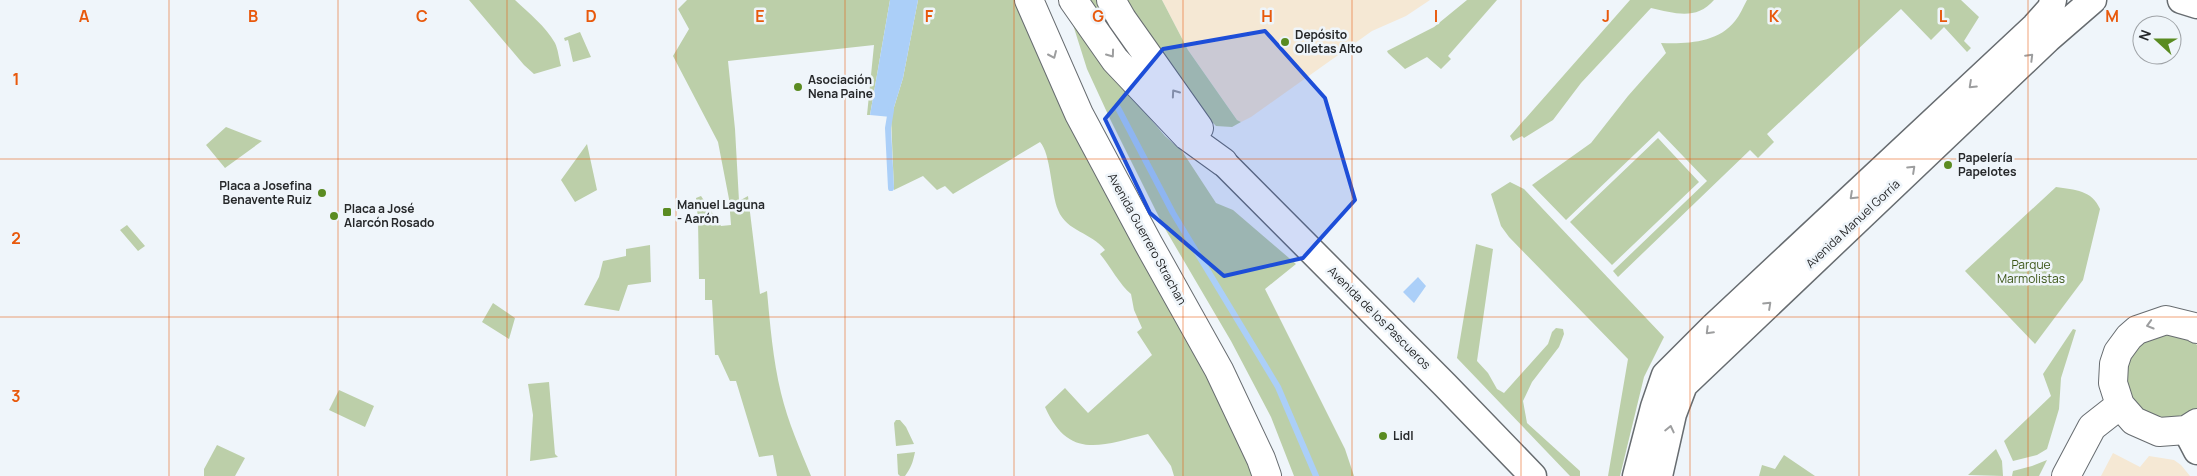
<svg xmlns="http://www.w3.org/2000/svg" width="2197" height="476" viewBox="0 0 2197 476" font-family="Manrope,sans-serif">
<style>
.industrial{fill:#f5e8d4}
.green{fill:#bccfa9}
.water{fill:#abcff8}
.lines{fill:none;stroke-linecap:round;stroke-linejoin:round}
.stream{stroke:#abcff8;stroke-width:6}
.secondary-casing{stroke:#676c70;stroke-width:29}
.primary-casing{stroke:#676c70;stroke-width:30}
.secondary{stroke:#fff;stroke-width:26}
.primary{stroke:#fff;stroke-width:28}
.oneway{stroke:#9d9e9f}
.marked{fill:#1d4ed8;fill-opacity:0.2;stroke:#1d4ed8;stroke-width:4;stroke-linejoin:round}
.grid{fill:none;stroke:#e8590c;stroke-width:1;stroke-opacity:0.55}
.poi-dot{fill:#5a8b21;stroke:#eff5fa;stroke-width:2}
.labels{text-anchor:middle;stroke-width:5;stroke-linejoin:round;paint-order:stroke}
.poi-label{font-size:12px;font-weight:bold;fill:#26282a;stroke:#eff5fa;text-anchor:start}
.street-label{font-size:12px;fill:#26282a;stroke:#eff5fa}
.park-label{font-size:12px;fill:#3b5516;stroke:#eff5fa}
.grid-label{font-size:16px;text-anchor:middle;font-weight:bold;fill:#e8590c;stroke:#eff5fa;stroke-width:5;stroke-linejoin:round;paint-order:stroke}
</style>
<rect width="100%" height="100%" fill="#eff5fa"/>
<!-- industrial -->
<path class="industrial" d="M 1162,0 L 1430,0 L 1406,16 L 1372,31 L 1251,117 L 1241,122 L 1237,120 L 1188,50 Z
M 2113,453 L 2140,467 L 2149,456 L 2174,460 L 2181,465 L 2190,476 L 2101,476 Z"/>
<!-- green -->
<path class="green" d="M 469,0 L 515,0 C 530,14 545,26 555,43 C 558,49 559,59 561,66 L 534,74 L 524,65 Z
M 687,0 L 890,0 L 870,115 L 867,115 L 874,45 L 728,61 L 735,129 L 739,201 L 748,196 L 760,294 L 767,291 C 770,324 773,360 781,393 C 788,422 800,449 811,476 L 777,476 L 773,455 L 759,457 L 736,381 L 730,381 L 718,355 L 715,355 L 712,300 L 705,300 L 705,279 L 699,279 L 698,220 L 696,198 L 701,196 L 721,226 L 731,225 L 729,199 L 718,142 L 673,56 L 689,29 L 678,9 Z
M 918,0 L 1019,0 L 1257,476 L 1174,476 L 1171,466 L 1148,434 C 1102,445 1069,461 1045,407 L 1065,388 L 1088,413 L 1152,355 L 1137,332 L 1142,328 L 1134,310 L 1131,294 C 1120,285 1110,266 1100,254 L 1105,250 C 1091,232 1067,232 1058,210 C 1051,193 1051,154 1040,142 L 953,194 L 945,186 L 937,190 L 923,176 L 894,190 L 891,117 L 903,78 Z
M 1086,0 L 1099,0 L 1159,92 L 1132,65 Z
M 1125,0 L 1162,0 L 1188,50 L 1237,120 L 1241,122 L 1232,127 L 1216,126 L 1195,104 Z
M 1467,0 L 1497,0 L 1448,56 L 1451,59 L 1441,69 L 1427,57 L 1405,69 L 1388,53 L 1387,51 L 1434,27 Z
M 1630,0 L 1714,0 C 1696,21 1674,13 1651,8 L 1581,83 L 1553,120 L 1524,138 L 1522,136 L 1513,141 L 1510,136 Z
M 1747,0 L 1961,0 L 1979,17 L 1964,41 L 1971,48 L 1967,52 L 1944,27 L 1931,40 L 1901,9 L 1767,134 L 1774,142 L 1758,158 L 1750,150 L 1618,277 L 1613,271 L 1707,181 L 1659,131 L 1566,220 L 1532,185 L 1591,143 L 1628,96 L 1666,53 L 1661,43 C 1686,44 1718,43 1735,21 C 1740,15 1743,7 1747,0 Z
M 1069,12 L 1128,92 L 1165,136 L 1182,151 L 1216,203 L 1233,210 L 1296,264 L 1265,289 L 1345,449 L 1354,476 L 1294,476 L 1271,417 L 1231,341 L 1164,227 L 1111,121 L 1087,69 Z
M 580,32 L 591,57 L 573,62 L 568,40 L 565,41 L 564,38 Z
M 226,127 L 262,141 L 225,168 L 206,145 Z
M 1658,138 L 1699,182 L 1612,265 L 1570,222 Z
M 587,144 L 597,190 L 575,202 L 561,180 Z
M 1510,182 L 1524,189 L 1664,337 L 1644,377 L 1620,476 L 1608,476 L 1628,359 L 1509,237 L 1501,226 L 1491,194 Z
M 2056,187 C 2075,190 2092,190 2100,209 L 2083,280 L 2035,344 L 1965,271 Z
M 127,225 L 145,246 L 138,251 L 120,230 Z
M 1476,244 L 1493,249 L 1477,361 L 1488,373 L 1497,389 L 1504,393 L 1548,344 L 1552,332 L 1556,328 L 1563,329 L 1564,334 L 1559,347 L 1532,382 L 1523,401 L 1527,423 L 1580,471 L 1580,476 L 1570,476 L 1457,358 Z
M 650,245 L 651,282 L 628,285 L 619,311 L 584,305 L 599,277 L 603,261 L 626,256 L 626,249 Z
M 493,303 L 515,318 L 509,339 L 482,322 Z
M 2073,329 L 2076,330 L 2061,378 L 2059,409 L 2047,449 L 2037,455 L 2013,461 L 2004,441 L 2051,396 L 2043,374 Z
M 2172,333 L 2190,339 L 2197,345 L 2197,408 C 2129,452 2098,354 2152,335 C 2158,333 2166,333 2172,333 Z
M 549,382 L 555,454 L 558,457 L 530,461 L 533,415 L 528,384 Z
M 339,390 L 374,406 L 365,427 L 329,410 Z
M 896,420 L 900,420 L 906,427 L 914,444 L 896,446 L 894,423 Z
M 217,445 L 245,458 L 235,476 L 204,476 L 204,469 Z
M 1996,449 L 2002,461 L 2003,476 L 1968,475 Z
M 915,452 C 913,462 911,468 905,476 L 900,476 L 898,474 L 897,454 Z
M 1784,455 L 1815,476 L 1759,476 L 1762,465 L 1775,469 Z
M 2047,460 L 2039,476 L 2012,476 L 2013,471 L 2032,466 Z"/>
<!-- water -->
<path class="water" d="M 890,0 L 918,0 L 903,78 L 891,117 L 870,115 Z
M 1418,277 L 1426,286 L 1414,303 L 1403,292 Z"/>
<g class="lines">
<!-- stream -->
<path class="stream" d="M 1118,108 L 1173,213 L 1278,387 L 1316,476
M 891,188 L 888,128 L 891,110"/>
<defs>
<path id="secondary" d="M 2181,0 L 2197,5
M 1223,162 L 1445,385 L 1533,476
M 2186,430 L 2197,451
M 1636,476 L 1654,407 L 1665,375 L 1714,326 L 2035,26 L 2051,8 L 2053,0
M 1659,476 L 1673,414 L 1684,385 L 2048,39 L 2093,0"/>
<path id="primary" d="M 1029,0 L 1079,114 L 1148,243 L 1219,370 L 1261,459 L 1267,476
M 1073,0 L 1115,60 L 1187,136 L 1223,162
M 1111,0 L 1122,19 L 1199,128
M 2197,329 L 2194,327 L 2166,320 L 2137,330 L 2129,337 L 2118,352 L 2114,364 L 2113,383 L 2120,405 L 2134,421 L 2159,432 L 2186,430 L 2197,423
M 2066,476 L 2092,427 L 2120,405"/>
</defs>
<!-- secondary casing -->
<use href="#secondary" class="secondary-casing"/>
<!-- primary casing -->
<use href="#primary" class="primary-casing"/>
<!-- secondary -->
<use href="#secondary" class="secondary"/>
<!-- primary -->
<use href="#primary" class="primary"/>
</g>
<!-- one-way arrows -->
<defs><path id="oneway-chevron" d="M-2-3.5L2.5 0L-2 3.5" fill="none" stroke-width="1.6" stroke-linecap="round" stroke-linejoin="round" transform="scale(1.25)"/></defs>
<g class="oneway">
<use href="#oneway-chevron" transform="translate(1111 54) rotate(54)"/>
<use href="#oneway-chevron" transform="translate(1053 55) rotate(66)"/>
<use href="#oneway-chevron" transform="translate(2030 57) rotate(-45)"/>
<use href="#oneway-chevron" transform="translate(1972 85) rotate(137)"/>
<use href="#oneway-chevron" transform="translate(1175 93) rotate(-125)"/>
<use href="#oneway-chevron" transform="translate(1912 169) rotate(-43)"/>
<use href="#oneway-chevron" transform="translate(1853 196) rotate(137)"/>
<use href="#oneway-chevron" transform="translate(1768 305) rotate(-43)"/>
<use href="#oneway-chevron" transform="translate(2150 325) rotate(164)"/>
<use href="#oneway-chevron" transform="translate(1709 331) rotate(135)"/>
<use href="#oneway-chevron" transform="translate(1670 429) rotate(-77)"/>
</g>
<!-- marked area -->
<path class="marked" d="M 1265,31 L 1325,98 L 1355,200 L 1303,258 L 1224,276 L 1150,213 L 1105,119 L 1163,49 Z"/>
<!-- grid -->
<path class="grid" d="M 169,0 L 169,476M 338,0 L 338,476M 507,0 L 507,476M 676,0 L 676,476M 845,0 L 845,476M 1014,0 L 1014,476M 1183,0 L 1183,476M 1352,0 L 1352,476M 1521,0 L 1521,476M 1690,0 L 1690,476M 1859,0 L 1859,476M 2028,0 L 2028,476M 0,159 L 2197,159M 0,317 L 2197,317"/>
<!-- markers -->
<g class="poi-dot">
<circle cx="1285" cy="42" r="5"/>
<circle cx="798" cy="87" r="5"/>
<circle cx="1948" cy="165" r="5"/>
<circle cx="322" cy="193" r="5"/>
<rect x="662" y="207" width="10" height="10" rx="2.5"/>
<circle cx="334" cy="216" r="5"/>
<circle cx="1383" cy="436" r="5"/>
</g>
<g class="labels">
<!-- poi labels -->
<g class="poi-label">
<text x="1295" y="39">Depósito<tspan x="1295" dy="14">Olletas Alto</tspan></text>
<text x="808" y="84">Asociación<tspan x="808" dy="14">Nena Paine</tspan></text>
<text x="1958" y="162">Papelería<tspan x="1958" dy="14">Papelotes</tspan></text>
<text x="312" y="190" text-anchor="end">Placa a Josefina<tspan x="312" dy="14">Benavente Ruiz</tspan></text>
<text x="677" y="209">Manuel Laguna<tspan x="677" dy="14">- Aarón</tspan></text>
<text x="344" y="213">Placa a José<tspan x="344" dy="14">Alarcón Rosado</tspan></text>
<text x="1393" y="440">Lidl</text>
</g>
<!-- street labels -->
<g class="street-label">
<text transform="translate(1853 224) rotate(-43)" y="4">Avenida Manuel Gorría</text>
<text transform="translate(1147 239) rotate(61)" y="4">Avenida Guerrero Strachan</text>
<text transform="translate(1379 318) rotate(45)" y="4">Avenida de los Pascueros</text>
</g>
<!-- park labels -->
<g class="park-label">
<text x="2031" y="269">Parque<tspan x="2031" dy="14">Marmolistas</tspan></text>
</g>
</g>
<g class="grid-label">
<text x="84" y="22">A</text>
<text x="253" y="22">B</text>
<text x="422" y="22">C</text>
<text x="591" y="22">D</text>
<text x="760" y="22">E</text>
<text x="929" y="22">F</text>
<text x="1098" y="22">G</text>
<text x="1267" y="22">H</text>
<text x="1436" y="22">I</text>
<text x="1606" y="22">J</text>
<text x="1774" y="22">K</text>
<text x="1943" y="22">L</text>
<text x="2112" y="22">M</text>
<text x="16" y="85">1</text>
<text x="16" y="244">2</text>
<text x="16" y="402">3</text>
</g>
<!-- north arrow -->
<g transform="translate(2157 40) rotate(291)"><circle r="24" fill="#eff5fa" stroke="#9fa3a7"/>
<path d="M0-4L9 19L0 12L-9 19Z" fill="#5a8b21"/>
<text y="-8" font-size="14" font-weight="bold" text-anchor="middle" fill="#26282a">N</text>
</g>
</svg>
